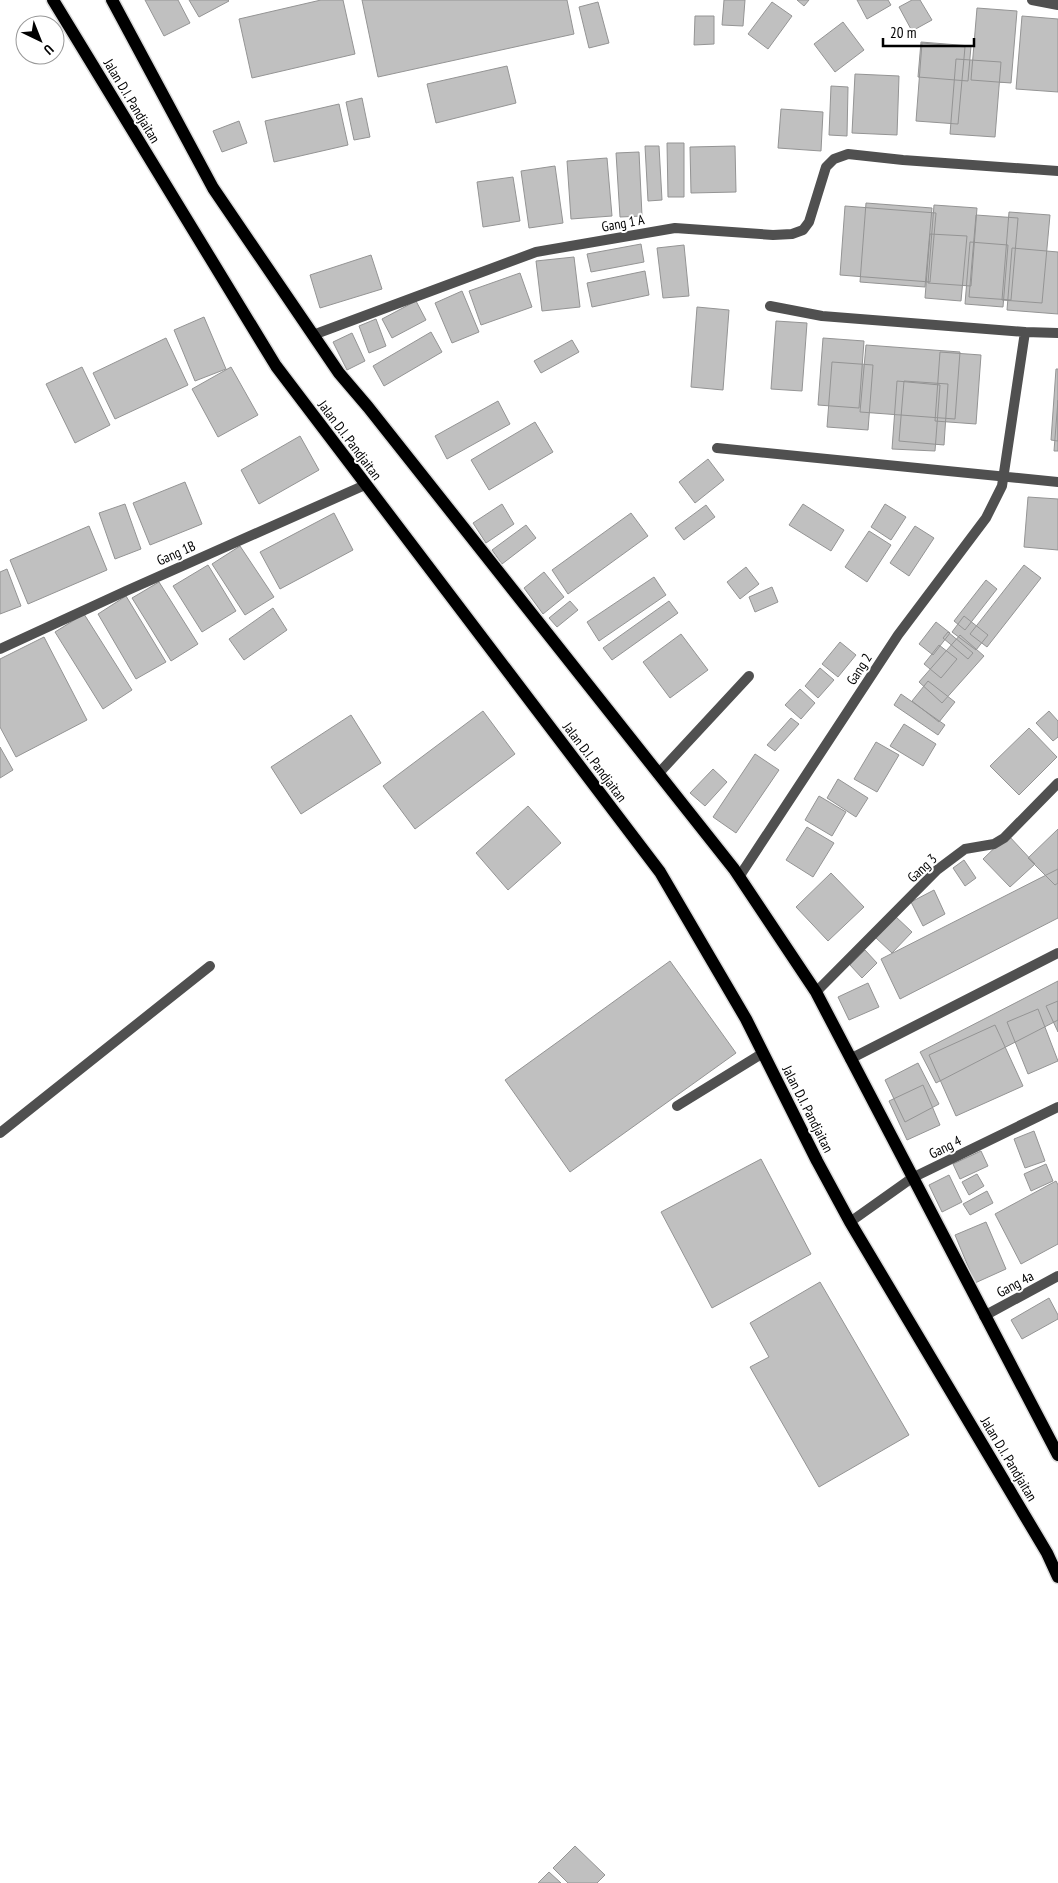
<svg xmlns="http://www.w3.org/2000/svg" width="1058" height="1883" viewBox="0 0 1058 1883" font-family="'PT Sans Narrow',sans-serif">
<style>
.building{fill:#c0c0c0;stroke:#949494}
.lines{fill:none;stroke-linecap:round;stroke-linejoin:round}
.primary-casing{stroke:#dbdbdb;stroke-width:15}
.service{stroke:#505050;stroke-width:10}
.minor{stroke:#505050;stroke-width:10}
.primary{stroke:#000;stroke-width:12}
.labels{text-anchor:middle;stroke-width:4;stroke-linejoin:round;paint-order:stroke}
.street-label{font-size:14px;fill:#000;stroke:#fff}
</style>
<rect width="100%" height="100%" fill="#fff"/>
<!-- building -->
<path class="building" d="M 145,0 L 178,0 L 190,23 L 164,36 Z
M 189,0 L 228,0 L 229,1 L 199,17 Z
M 321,0 L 343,0 L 355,54 L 252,78 L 239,19 Z
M 362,0 L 567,0 L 574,34 L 378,77 Z
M 724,0 L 745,0 L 743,26 L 722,25 Z
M 797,0 L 809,0 L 804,6 Z
M 857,0 L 888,0 L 891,5 L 867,19 Z
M 912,0 L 920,0 L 932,20 L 912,31 L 899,7 Z
M 598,2 L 609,43 L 589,48 L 579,7 Z
M 772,2 L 792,16 L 768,49 L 748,34 Z
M 977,8 L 1017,11 L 1011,83 L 971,80 Z
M 695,16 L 714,16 L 714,44 L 694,45 Z
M 1022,16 L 1058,19 L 1058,92 L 1016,89 Z
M 843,22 L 864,50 L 835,72 L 814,44 Z
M 921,42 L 971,46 L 968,81 L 918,77 Z
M 922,43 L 965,47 L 958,124 L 916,121 Z
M 956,59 L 1001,62 L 995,137 L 950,134 Z
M 507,66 L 516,103 L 436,123 L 427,84 Z
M 855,74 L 899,76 L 897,135 L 852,133 Z
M 831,86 L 848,87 L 847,136 L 829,135 Z
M 362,98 L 370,137 L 354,140 L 346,102 Z
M 339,104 L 348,145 L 274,162 L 265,121 Z
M 781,109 L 823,112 L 821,151 L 778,148 Z
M 239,121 L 247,143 L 222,152 L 213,131 Z
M 667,143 L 684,143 L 684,197 L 668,197 Z
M 645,146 L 659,146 L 662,200 L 648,201 Z
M 735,146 L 736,192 L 691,193 L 690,147 Z
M 639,152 L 642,216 L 620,217 L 616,153 Z
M 607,158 L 612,216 L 571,219 L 567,161 Z
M 555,166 L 563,223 L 529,228 L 521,171 Z
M 513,177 L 520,221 L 483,227 L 477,182 Z
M 866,203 L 932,208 L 925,287 L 860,282 Z
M 934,205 L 977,208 L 971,286 L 928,283 Z
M 845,206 L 936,213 L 930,282 L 840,275 Z
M 1009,212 L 1050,215 L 1042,303 L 1002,300 Z
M 976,215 L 1018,218 L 1011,300 L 969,297 Z
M 930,234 L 967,236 L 961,301 L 925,298 Z
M 970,242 L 1008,245 L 1003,307 L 965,304 Z
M 641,244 L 644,262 L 591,272 L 587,254 Z
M 684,245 L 689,296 L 663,298 L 657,248 Z
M 1012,248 L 1058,252 L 1058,314 L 1007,310 Z
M 371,255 L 382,289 L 320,308 L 310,275 Z
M 574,257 L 580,307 L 542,311 L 536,261 Z
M 645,271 L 649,295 L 592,307 L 587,283 Z
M 520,273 L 532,307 L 481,325 L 469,291 Z
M 462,291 L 479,332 L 452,343 L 435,303 Z
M 416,301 L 426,320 L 392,338 L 382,319 Z
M 697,307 L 729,310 L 723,390 L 691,387 Z
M 204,317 L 226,369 L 195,381 L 174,330 Z
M 376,319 L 386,346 L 369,353 L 359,326 Z
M 776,321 L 807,323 L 802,391 L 771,389 Z
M 431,332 L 442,352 L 384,386 L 373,366 Z
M 352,333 L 365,361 L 347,370 L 333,342 Z
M 166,338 L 188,385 L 115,419 L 93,373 Z
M 823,338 L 864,341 L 859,408 L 818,405 Z
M 572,340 L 579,352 L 541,373 L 534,361 Z
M 866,345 L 960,352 L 955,419 L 860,412 Z
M 940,352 L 981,355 L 976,424 L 935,421 Z
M 832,362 L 873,365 L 868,430 L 827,427 Z
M 82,367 L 110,425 L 75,443 L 46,384 Z
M 231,367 L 258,415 L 218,437 L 192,389 Z
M 1056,369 L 1058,369 L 1058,441 L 1051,440 Z
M 897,381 L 940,385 L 935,451 L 892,449 Z
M 904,381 L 948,384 L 944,445 L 899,441 Z
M 1058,400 L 1058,451 L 1054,451 Z
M 498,401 L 510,424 L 447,459 L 435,436 Z
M 535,422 L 553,452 L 489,490 L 471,460 Z
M 300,436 L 319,470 L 259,504 L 241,470 Z
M 708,459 L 724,480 L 695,503 L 679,482 Z
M 185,482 L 202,524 L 150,545 L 133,503 Z
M 1028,497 L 1058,499 L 1058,550 L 1024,547 Z
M 125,504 L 141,549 L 115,559 L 99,513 Z
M 502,504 L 514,524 L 486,543 L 473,523 Z
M 803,504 L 844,530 L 831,551 L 789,525 Z
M 885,504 L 906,517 L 891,540 L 871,527 Z
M 706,505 L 715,517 L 684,540 L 675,528 Z
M 334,513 L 353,550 L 280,589 L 260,552 Z
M 631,513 L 648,536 L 568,594 L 552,570 Z
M 526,525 L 536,538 L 502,564 L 492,550 Z
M 89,526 L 107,570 L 28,604 L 10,560 Z
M 915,526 L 934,538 L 909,576 L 890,563 Z
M 869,531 L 891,545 L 867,582 L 845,567 Z
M 240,546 L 274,597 L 245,615 L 212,564 Z
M 208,565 L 236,611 L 202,632 L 173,586 Z
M 1024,565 L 1041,578 L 987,647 L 970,634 Z
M 746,567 L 759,584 L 740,599 L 727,582 Z
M 7,569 L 21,606 L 0,614 L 0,572 Z
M 544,572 L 564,597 L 543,614 L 524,588 Z
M 654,577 L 666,595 L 599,641 L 587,622 Z
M 986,580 L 997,589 L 965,630 L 954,621 Z
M 159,582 L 198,644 L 171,661 L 132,598 Z
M 772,587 L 778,602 L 755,612 L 749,597 Z
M 126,596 L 166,662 L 136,679 L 98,614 Z
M 570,601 L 578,610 L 557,627 L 549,618 Z
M 669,601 L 678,613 L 612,660 L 603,648 Z
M 273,608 L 287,630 L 244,660 L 229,639 Z
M 84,614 L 132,690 L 103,709 L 55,632 Z
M 964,616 L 988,635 L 976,650 L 952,632 Z
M 936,622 L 950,633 L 933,655 L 919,644 Z
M 948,632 L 973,653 L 968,659 L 943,638 Z
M 681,634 L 708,670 L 670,698 L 643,662 Z
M 960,635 L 984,656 L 942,703 L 919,682 Z
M 44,637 L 87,720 L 16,757 L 0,727 L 0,659 Z
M 840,642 L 856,655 L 838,677 L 822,664 Z
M 939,645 L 957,659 L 941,678 L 924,664 Z
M 820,668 L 834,680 L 818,698 L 805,686 Z
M 928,681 L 955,702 L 939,722 L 912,701 Z
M 800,689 L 815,703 L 801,719 L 785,705 Z
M 901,694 L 945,725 L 938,735 L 894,705 Z
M 483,711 L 515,754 L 415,829 L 383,786 Z
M 1049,711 L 1058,721 L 1058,737 L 1053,741 L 1036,723 Z
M 351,715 L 381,763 L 301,814 L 271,767 Z
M 791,718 L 799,724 L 775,751 L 767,745 Z
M 904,724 L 936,744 L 923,766 L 890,746 Z
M 1029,728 L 1057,757 L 1019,795 L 990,766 Z
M 876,742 L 899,755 L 877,792 L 854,779 Z
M 0,747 L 13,770 L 0,778 Z
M 755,754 L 779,770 L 736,833 L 713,817 Z
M 713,769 L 727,782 L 705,806 L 690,793 Z
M 838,779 L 868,798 L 856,817 L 827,798 Z
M 819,796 L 846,812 L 832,836 L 805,820 Z
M 528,806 L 561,843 L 508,890 L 476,853 Z
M 807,827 L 834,843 L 813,877 L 786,860 Z
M 1058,829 L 1058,883 L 1055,885 L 1028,858 Z
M 1008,835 L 1035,864 L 1010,887 L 983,859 Z
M 964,860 L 976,878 L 965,886 L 953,868 Z
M 1058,869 L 1058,918 L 900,999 L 881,959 Z
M 831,873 L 864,907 L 828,941 L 796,907 Z
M 934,890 L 945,914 L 923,926 L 911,902 Z
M 895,916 L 912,932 L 892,953 L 875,937 Z
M 865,950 L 877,963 L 862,978 L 850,965 Z
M 670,961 L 736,1053 L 570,1172 L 505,1080 Z
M 1058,981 L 1058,1020 L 936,1083 L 920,1052 Z
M 868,983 L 879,1007 L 849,1020 L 838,997 Z
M 1058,1001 L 1058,1032 L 1046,1006 Z
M 1038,1009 L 1058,1061 L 1028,1074 L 1007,1022 Z
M 995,1025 L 1023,1086 L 956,1116 L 929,1055 Z
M 918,1063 L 939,1104 L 905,1122 L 885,1080 Z
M 923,1085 L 940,1125 L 907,1140 L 889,1101 Z
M 1034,1131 L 1045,1161 L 1025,1168 L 1014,1139 Z
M 981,1151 L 988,1166 L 960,1179 L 953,1164 Z
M 761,1159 L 811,1254 L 712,1308 L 661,1212 Z
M 1046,1164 L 1053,1181 L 1031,1191 L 1024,1174 Z
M 977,1174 L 984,1186 L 969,1195 L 962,1182 Z
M 949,1175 L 962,1202 L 942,1212 L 929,1185 Z
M 1056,1181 L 1058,1185 L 1058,1244 L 1021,1264 L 995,1214 Z
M 987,1191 L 993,1203 L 970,1215 L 963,1204 Z
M 986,1222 L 1006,1269 L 975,1283 L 955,1235 Z
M 820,1282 L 909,1435 L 819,1487 L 750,1367 L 769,1357 L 750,1323 Z
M 1049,1298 L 1058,1315 L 1058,1319 L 1022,1339 L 1011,1320 Z
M 575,1846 L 605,1875 L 597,1883 L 568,1883 L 553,1868 Z
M 549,1872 L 561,1883 L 538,1883 Z"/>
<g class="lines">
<defs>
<path id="primary" d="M 53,0 L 276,366 L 660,872 L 746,1019 L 817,1161 L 850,1222 L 1047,1553 L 1058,1577
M 112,0 L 213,188 L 339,373 L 368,407 L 734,869 L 816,992 L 1058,1455"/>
</defs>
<!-- primary casing -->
<use href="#primary" class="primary-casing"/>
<!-- service -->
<path class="service" d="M 658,774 L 749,676
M 850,1059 L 1058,953
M 677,1106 L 763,1053
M 0,1133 L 210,966"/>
<!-- minor -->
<path class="minor" d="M 1032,0 L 1058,5
M 770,306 L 822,316 L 1025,332 L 1058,333
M 313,335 L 536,252 L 675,228 L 773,235 L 792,234 L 803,230 L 809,222 L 826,167 L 834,159 L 848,154 L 903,160 L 1058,171
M 717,448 L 1058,482
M 0,649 L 126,591 L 365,485
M 739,877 L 898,635 L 986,518 L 1002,486 L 1025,332
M 816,992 L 937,870 L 965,849 L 994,844 L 1004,838 L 1058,783
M 850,1222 L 912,1178 L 1058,1107
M 984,1316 L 1058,1276"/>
<!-- primary -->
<use href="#primary" class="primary"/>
</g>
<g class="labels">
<!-- street labels -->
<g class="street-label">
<text transform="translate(132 101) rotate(59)" y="5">Jalan D.I. Pandjaitan</text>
<text transform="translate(623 223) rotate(-10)" y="5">Gang 1 A</text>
<text transform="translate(350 440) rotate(53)" y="5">Jalan D.I. Pandjaitan</text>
<text transform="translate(176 553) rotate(-24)" y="5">Gang 1B</text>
<text transform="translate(859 669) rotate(-57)" y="5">Gang 2</text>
<text transform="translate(595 762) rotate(53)" y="5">Jalan D.I. Pandjaitan</text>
<text transform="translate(922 868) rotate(-43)" y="5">Gang 3</text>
<text transform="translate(808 1109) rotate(63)" y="5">Jalan D.I. Pandjaitan</text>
<text transform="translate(945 1147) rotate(-26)" y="5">Gang 4</text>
<text transform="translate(1015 1284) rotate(-28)" y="5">Gang 4a</text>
<text transform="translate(1009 1459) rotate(59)" y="5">Jalan D.I. Pandjaitan</text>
</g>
</g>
<!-- north arrow -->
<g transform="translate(40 40) rotate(137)"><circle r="24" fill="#ffffff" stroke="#999999"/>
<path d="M0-4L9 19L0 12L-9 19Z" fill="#000000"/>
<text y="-8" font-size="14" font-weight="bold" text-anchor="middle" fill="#000000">U</text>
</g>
<!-- scale -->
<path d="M883 38v8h91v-8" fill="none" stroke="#000000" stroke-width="2.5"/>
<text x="890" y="38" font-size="15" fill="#000000" stroke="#ffffff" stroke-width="4" paint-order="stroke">20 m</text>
</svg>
